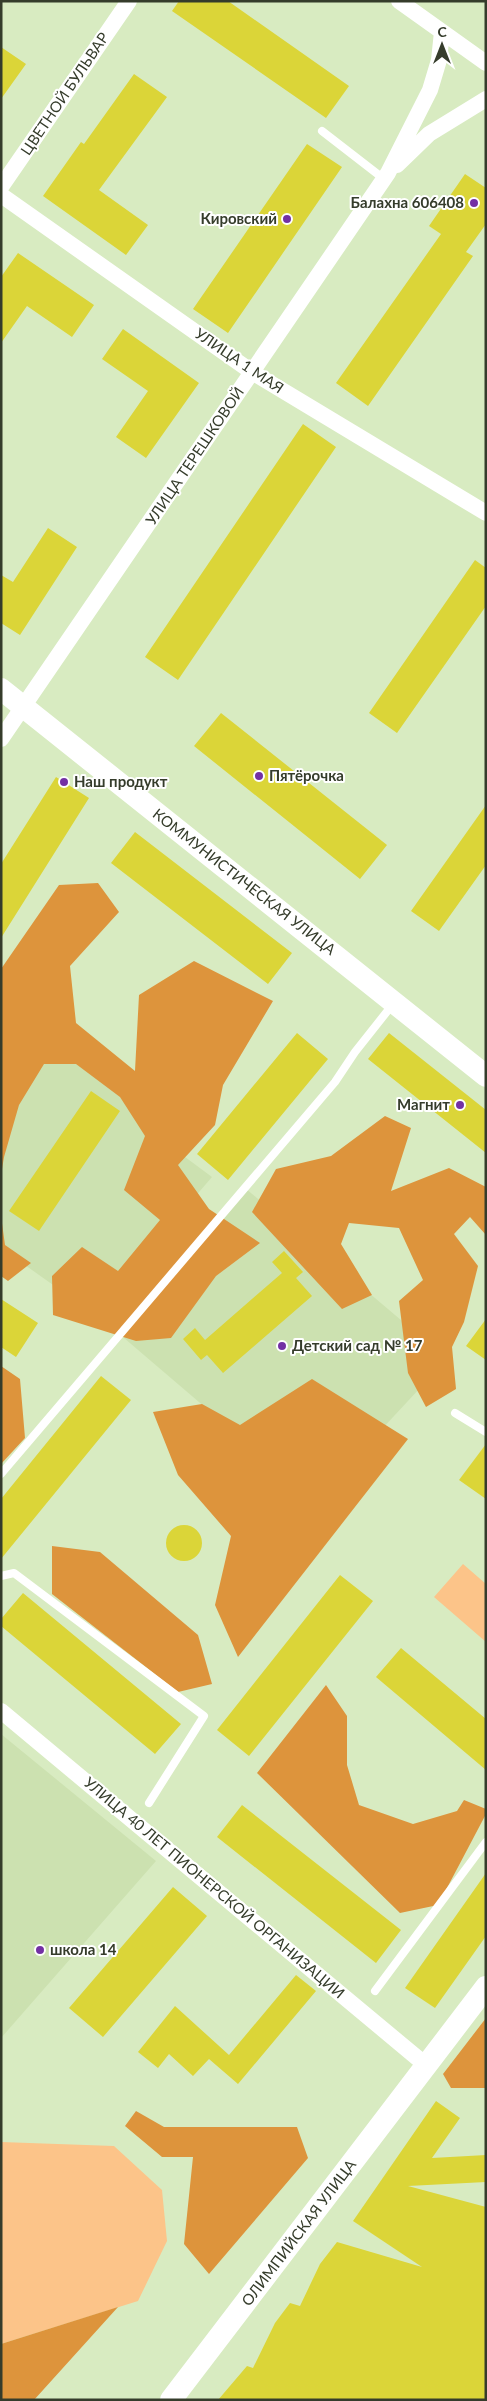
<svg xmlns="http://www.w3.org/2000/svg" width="487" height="2401" viewBox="0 0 487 2401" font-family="Lato,sans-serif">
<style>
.built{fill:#cce1b0}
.green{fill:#fcc489}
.forest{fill:#dd943c}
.building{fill:#dbd538}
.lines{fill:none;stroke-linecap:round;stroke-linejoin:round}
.lane{stroke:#fff;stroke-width:8}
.street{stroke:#fff;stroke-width:16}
.secondary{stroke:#fff;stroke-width:22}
.poi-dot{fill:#7330a4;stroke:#fff;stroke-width:2}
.labels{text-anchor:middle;stroke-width:4;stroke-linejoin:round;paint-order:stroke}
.street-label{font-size:15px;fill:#353c2b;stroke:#fff}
.poi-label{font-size:15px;font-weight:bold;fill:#353c2b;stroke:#fff;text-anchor:start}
</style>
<rect width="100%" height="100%" fill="#d8ebc1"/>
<!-- built -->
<path class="built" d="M 31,1024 L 189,1139 L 181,1154 L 212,1177 L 94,1314 L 1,1248 L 1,1069 Z
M 245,1188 L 447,1359 L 315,1501 L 117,1332 Z
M 1,1734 L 156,1861 L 1,2038 Z"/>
<!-- green -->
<path class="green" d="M 463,1564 L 486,1584 L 486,1642 L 434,1597 Z
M 1,2142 L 114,2146 L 162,2190 L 167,2241 L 138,2301 L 1,2344 Z"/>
<!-- forest -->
<path class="forest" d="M 98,883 L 119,912 L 70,966 L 76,1023 L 135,1071 L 139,995 L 194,961 L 273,1001 L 223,1085 L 215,1125 L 178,1165 L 209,1209 L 260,1243 L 216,1276 L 171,1338 L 136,1341 L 53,1315 L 52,1276 L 82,1247 L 118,1271 L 160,1220 L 124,1190 L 145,1136 L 120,1097 L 76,1064 L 44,1064 L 19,1105 L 4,1157 L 1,1175 L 1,969 L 59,885 Z
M 385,1116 L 411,1128 L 391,1191 L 449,1168 L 486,1187 L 486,1235 L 470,1217 L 454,1234 L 478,1266 L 464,1322 L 452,1347 L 456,1389 L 426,1407 L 408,1373 L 399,1301 L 423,1280 L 399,1228 L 349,1223 L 341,1244 L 372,1295 L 342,1309 L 252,1212 L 276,1169 L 331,1156 Z
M 1,1216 L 5,1245 L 31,1263 L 8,1281 L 1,1276 Z
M 1,1366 L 20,1379 L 25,1438 L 1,1464 Z
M 312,1379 L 408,1439 L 238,1657 L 215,1605 L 231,1536 L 178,1475 L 153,1412 L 202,1404 L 240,1425 Z
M 52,1546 L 100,1552 L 198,1635 L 212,1684 L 178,1692 L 52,1594 Z
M 326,1685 L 347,1716 L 347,1765 L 359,1805 L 413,1824 L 457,1811 L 464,1800 L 486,1809 L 486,1814 L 438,1905 L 400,1913 L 257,1773 Z
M 486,2018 L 486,2088 L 451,2088 L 443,2074 Z
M 136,2111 L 164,2127 L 297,2127 L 308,2158 L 209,2274 L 184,2244 L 193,2157 L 162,2157 L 125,2126 Z
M 118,2307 L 34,2400 L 1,2400 L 1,2344 Z"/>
<!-- building -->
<path class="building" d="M 179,1 L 228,1 L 349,86 L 326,118 L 172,11 Z
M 1,47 L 26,64 L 1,99 Z
M 134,74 L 167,97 L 99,190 L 148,225 L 126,255 L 43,196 L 81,142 L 84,144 Z
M 307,144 L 342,167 L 228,333 L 193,309 Z
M 465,174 L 486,188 L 486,224 L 466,252 L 473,256 L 368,406 L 336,383 L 441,234 L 429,226 Z
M 18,253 L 94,305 L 72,337 L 27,306 L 1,343 L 1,277 Z
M 123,329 L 199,383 L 146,458 L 116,437 L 148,391 L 102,359 Z
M 303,424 L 336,447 L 178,680 L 145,657 Z
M 48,528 L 77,547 L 20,635 L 1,623 L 1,575 L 13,582 Z
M 475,560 L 486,568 L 486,606 L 397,733 L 369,713 Z
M 221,713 L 387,845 L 360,879 L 194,746 Z
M 56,777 L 89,798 L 1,938 L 1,864 Z
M 486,805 L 486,865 L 439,931 L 411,911 Z
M 135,832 L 292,953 L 268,984 L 111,863 Z
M 297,1033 L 328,1059 L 228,1180 L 197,1154 Z
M 389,1033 L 486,1110 L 486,1153 L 368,1059 Z
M 91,1091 L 120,1111 L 39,1231 L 9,1211 Z
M 284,1251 L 303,1272 L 296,1278 L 312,1296 L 223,1373 L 207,1355 L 201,1360 L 183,1339 L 195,1328 L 205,1340 L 282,1273 L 272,1262 Z
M 1,1299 L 38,1323 L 16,1357 L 1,1347 Z
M 486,1319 L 486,1360 L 466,1346 Z
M 101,1376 L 131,1400 L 1,1559 L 1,1499 Z
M 486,1444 L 486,1499 L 459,1480 Z
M166 1543a18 18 0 1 1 36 0a18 18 0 1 1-36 0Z
M 340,1575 L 373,1601 L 249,1756 L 217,1730 Z
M 23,1593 L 181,1724 L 155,1754 L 1,1626 L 1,1619 Z
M 401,1648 L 486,1719 L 486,1770 L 376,1677 Z
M 242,1805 L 401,1930 L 376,1963 L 217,1837 Z
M 486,1873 L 486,1936 L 435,2008 L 405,1988 Z
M 173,1887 L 207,1916 L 103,2037 L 69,2008 Z
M 296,1975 L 316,1991 L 238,2084 L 209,2059 L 193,2076 L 169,2054 L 158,2068 L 138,2052 L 175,2006 L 229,2055 Z
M 436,2101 L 460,2118 L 432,2158 L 486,2155 L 486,2182 L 408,2186 L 486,2207 L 486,2400 L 218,2400 L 247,2366 L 253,2368 L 275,2323 L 290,2303 L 300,2306 L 320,2264 L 337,2242 L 422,2267 L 353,2221 Z"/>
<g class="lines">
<!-- lane -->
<path class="lane" d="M 322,131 L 384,179
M 455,1413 L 486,1432
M 1,1474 L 335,1082 L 355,1052 L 393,1004
M 1,1576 L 14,1573 L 204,1716 L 149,1803
M 375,1991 L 486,1842"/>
<!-- street -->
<path class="street" d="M 399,1 L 486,63
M 397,165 L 429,134 L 486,99
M 1,187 L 129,1
M 1,195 L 252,372 L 486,513
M 1,739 L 388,173 L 430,90 L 439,60 L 442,32
M 1,1711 L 427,2066"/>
<!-- secondary -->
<path class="secondary" d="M 1,689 L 486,1076
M 171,2400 L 486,1987"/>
</g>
<!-- markers -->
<g class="poi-dot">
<circle cx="474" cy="203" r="5"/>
<circle cx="287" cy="219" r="5"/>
<circle cx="259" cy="776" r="5"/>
<circle cx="64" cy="782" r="5"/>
<circle cx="460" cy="1105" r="5"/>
<circle cx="282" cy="1346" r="5"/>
<circle cx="40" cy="1950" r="5"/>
</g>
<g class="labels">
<!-- street labels -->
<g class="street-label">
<text transform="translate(65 94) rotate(-56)" y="5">ЦВЕТНОЙ БУЛЬВАР</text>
<text transform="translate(239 361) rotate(34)" y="5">УЛИЦА 1 МАЯ</text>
<text transform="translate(195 456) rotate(-56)" y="5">УЛИЦА ТЕРЕШКОВОЙ</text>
<text transform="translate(244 882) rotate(38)" y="5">КОММУНИСТИЧЕСКАЯ УЛИЦА</text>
<text transform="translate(214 1888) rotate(40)" y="5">УЛИЦА 40 ЛЕТ ПИОНЕРСКОЙ ОРГАНИЗАЦИИ</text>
<text transform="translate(299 2233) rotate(-53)" y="5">ОЛИМПИЙСКАЯ УЛИЦА</text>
</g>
<!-- poi labels -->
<g class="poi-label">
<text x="464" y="208" text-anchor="end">Балахна 606408</text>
<text x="277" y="224" text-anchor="end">Кировский</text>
<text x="269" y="781">Пятёрочка</text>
<text x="74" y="787">Наш продукт</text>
<text x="450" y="1110" text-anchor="end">Магнит</text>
<text x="292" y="1351">Детский сад № 17</text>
<text x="50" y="1955">школа 14</text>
</g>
</g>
<!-- border -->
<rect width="487" height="2401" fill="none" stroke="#353c2b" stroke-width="5"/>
<!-- north arrow -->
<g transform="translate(442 45)" stroke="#ffffff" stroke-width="4" paint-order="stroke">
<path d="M0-4L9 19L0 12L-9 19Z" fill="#353c2b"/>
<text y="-8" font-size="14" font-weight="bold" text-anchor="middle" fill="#353c2b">С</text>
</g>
</svg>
